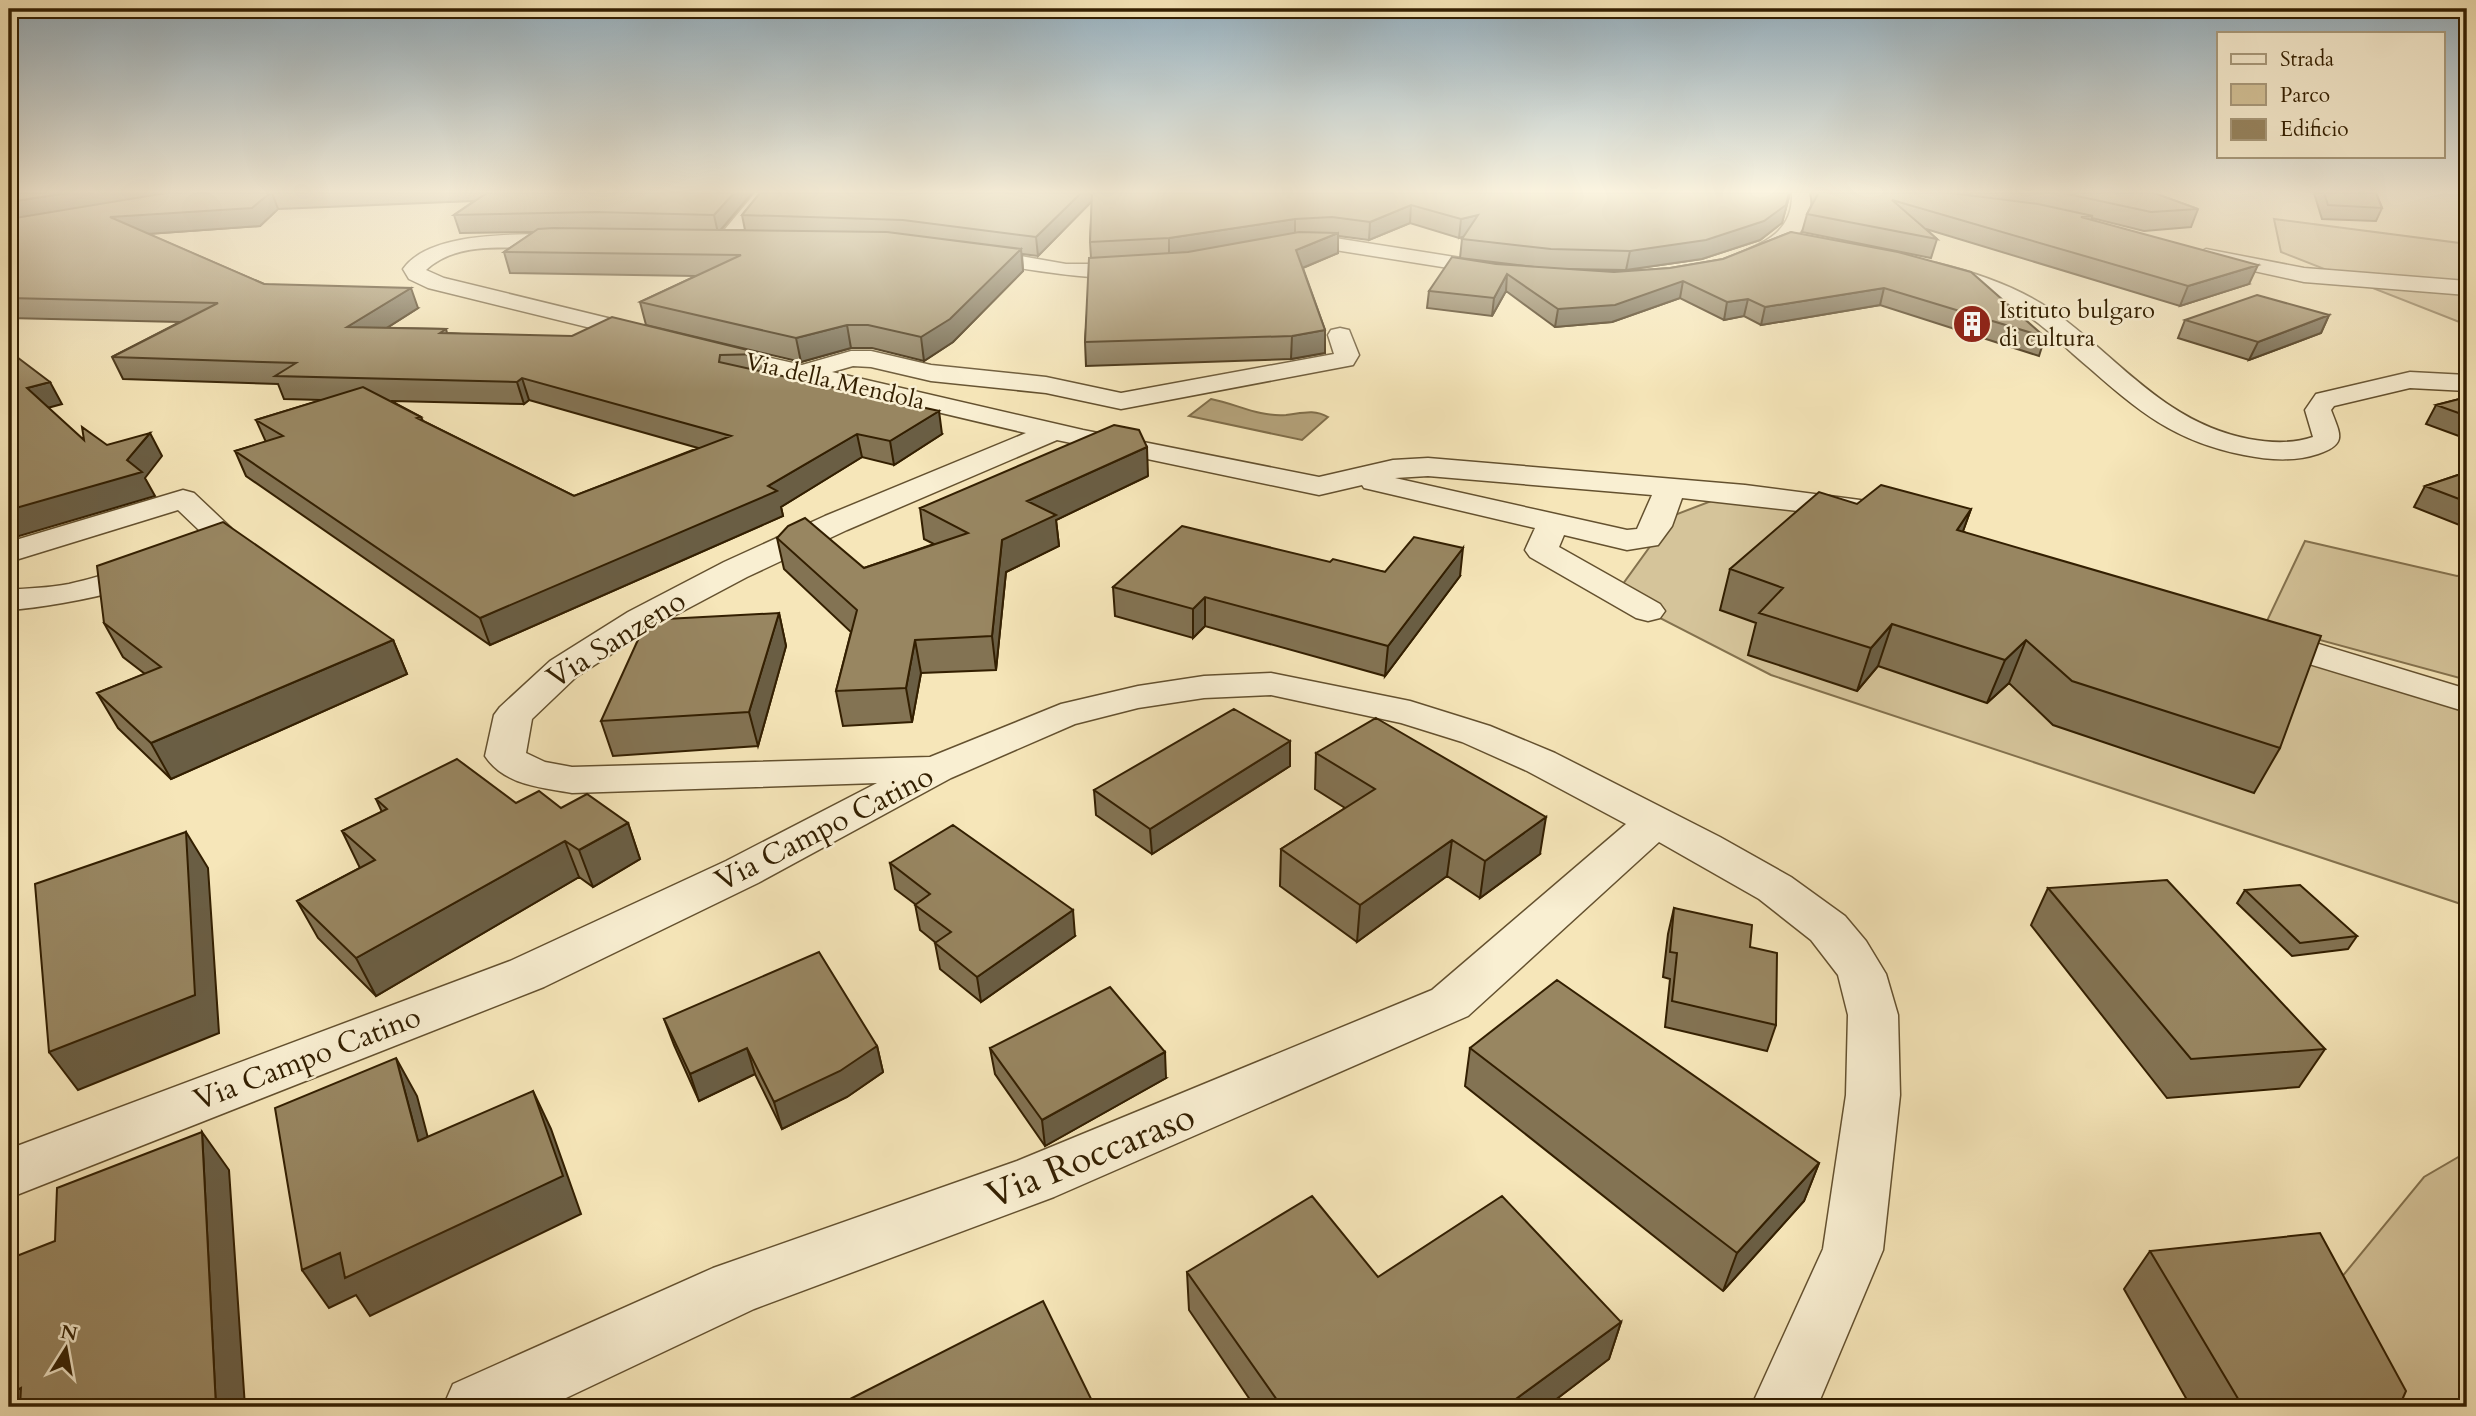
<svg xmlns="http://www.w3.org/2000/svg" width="2476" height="1416" viewBox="0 0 2476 1416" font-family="Cardo,serif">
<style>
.green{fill:#d5c49a;stroke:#84724e;stroke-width:2}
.water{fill:#b4a27a;stroke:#806e4a;stroke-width:2}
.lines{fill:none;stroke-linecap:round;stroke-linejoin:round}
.minor-casing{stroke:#64512f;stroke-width:3}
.minor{fill:#f9efd2;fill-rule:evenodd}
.wall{fill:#837353;stroke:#331f01;stroke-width:2;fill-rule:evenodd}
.shaded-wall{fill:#6a5e44;stroke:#331f01;stroke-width:2}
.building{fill:#988661;stroke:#331f01;stroke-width:2}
.labels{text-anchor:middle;stroke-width:5;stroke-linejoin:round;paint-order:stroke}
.far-poi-label{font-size:24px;fill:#331f01;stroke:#f9efd2;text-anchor:start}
.far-street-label{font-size:24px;fill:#331f01;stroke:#f9efd2}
.street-label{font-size:30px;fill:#331f01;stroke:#f9efd2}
.near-street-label{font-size:37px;fill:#331f01;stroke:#f9efd2}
</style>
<rect width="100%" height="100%" fill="#f6e6b9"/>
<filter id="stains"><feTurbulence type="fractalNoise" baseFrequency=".00286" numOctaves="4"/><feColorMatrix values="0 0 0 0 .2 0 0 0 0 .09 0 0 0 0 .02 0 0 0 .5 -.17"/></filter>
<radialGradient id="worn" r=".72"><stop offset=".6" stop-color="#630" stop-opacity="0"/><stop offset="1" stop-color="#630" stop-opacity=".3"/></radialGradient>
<!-- green -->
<path class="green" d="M 2274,219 L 2467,244 L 2467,325 L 2281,252 Z
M 1727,495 L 1901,525 L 2467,696 L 2467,906 L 1771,675 L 1615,595 L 1672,516 Z
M 2305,541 L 2457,576 L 2467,574 L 2467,680 L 2265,625 Z
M 2467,1152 L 2467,1407 L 2235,1407 L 2424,1177 Z"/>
<!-- water -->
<path class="water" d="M 1211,399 C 1237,404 1258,417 1286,415 C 1303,413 1314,409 1328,417 L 1302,440 L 1189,416 Z"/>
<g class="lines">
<defs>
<path id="minor" d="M 755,193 L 774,193 L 730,248 L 716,248 L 713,244 L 716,240 Z
M 1792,193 L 1810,193 C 1813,227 1794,244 1765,257 C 1755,261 1748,265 1738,262 L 1734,258 L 1738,254 C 1768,241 1793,230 1792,193 Z
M 571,234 L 578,236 L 581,240 L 578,244 C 531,256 466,233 426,270 L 444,278 L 661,331 L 664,336 L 661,341 L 652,343 L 428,288 L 409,279 L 403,269 C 431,229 527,235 571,234 Z
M 1335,238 L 1499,264 L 1510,270 L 1499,276 L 1335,250 L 1285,252 L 1275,246 L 1285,240 Z
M 970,247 L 1066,264 L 1139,264 L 1150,270 C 1135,291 990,264 963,257 L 960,253 Z
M 2206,249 L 2304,268 L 2467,281 L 2467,295 L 2304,282 L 2199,259 L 2195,255 Z
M 1936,263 C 1974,272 2017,287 2050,309 C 2118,356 2162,422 2249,439 C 2271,443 2292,444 2313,437 L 2305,410 L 2316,394 L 2410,372 L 2467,375 L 2467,391 L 2410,388 L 2334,406 L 2331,410 C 2340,434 2348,444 2318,454 C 2294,462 2269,460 2244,455 C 2166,440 2130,403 2072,353 C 2059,341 2046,328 2031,318 C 1999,298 1964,286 1928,274 L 1925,269 Z
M 1340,328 L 1349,330 L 1359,355 L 1353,365 L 1121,409 L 1046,393 L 931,381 L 871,367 L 853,366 L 832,372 L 1083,430 L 1319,477 L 1393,460 L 1428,458 L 1745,485 L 1860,500 L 1871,502 L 1875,509 L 1871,516 L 1860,518 L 1682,498 L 1672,526 L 1658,545 L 1627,550 L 1564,535 L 1559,547 L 1660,604 L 1665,611 L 1660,618 L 1648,621 L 1636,618 L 1530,557 L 1525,550 L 1535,528 L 1364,488 L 1362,485 L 1319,495 L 1057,440 L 847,530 L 747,577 L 653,627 L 576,677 L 532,719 L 526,753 L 545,762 L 572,767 L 930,757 L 1061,704 L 1138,686 L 1204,676 L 1271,673 L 1410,701 L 1490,726 L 1555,753 L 1720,837 L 1791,877 L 1845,916 L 1866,941 L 1886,974 L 1898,1015 L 1900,1095 L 1883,1250 L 1817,1407 L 1751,1407 L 1823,1249 L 1846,1095 L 1848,1015 L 1838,975 L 1811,940 L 1759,899 L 1659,842 L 1468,1016 L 1054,1197 L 754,1309 L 547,1407 L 443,1407 L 453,1384 L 713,1268 L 1017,1161 L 1432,990 L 1626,824 L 1527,771 L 1462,742 L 1401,723 L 1271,695 L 1204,698 L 1138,708 L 1075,724 L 951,778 L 758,883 L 544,987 L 9,1198 L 9,1149 L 510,961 L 726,861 L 877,783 L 572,793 C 540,787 504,785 485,756 L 494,715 L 500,707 L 550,661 L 628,612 L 724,562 L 825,516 L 1026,433 L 708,358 L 705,353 L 708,348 L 717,346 L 802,365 L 851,351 L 871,351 L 931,365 L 1046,377 L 1121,393 L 1334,354 L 1328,335 L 1331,330 ZM 1428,476 L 1652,495 L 1637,529 L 1627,530 L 1395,478 Z
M 183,490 L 194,493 L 231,528 L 232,533 C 199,581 65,606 9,610 L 9,590 C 28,588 49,588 69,584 C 104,576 173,556 200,531 L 178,510 L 9,562 L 9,542 Z
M 2263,627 L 2467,689 L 2467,712 L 2250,646 L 2245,638 L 2250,630 Z"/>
</defs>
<!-- minor casing -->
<use href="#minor" class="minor-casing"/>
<!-- minor -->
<use href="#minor" class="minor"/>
</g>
<!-- wall -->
<path class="wall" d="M 9,193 L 752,193 L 721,230 L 745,230 L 742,215 L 760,193 L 1790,193 L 1782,223 L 1760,240 L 1702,259 L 1626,270 L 1566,269 L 1614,272 L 1670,268 L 1723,259 L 1791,232 L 2045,337 L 2039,356 L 1880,305 L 1761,325 L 1744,316 L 1724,320 L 1680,298 L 1612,322 L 1555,327 L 1506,291 L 1492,316 L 1427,308 L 1429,291 L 1496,264 L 1534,267 L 1460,258 L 1462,239 L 1464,237 L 1459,238 L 1410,223 L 1369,240 L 1338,236 L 1338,253 L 1303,268 L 1325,330 L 1325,353 L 1291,359 L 1086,366 L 1085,342 L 1091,258 L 1090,242 L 1092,201 L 1038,256 L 1022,254 L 1023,271 L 953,342 L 924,361 L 872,348 L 851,348 L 801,362 L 646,325 L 640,302 L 696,276 L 510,273 L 504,252 L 534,232 L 460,233 L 454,215 L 474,201 L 278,209 L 260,226 L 148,234 L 264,284 L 418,308 L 387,328 L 446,329 L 447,333 L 764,354 L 768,373 L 942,434 L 894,465 L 862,457 L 781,507 L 783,516 L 490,645 L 246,476 L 235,451 L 266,442 L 256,420 L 322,400 L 284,399 L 278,384 L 123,379 L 112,357 L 180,322 L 9,318 ZM 529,400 L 698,448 L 574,496 L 423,421 L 421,417 L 391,401 L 524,404 Z
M 1810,193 L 2154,193 L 2198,209 L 2191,227 L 2144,231 L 2092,218 L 2092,220 L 2249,284 L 2180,306 L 1926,229 L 1937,239 L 1931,258 L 1802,232 L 1807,214 L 1812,204 Z
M 2314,193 L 2376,193 L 2382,208 L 2376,221 L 2322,219 Z
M 2329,315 L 2321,333 L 2249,360 L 2178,338 L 2185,320 Z
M 2467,397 L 2467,439 L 2426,424 L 2436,405 Z
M 2467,472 L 2467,528 L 2414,507 L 2425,486 Z
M 1148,476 L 1056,520 L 1059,546 L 1006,572 L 996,670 L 921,673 L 912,722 L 843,726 L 836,691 L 851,632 L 784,569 L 777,538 L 864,568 L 934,544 L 924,539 L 920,508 Z
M 1971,509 L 1963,531 L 2280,748 L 2254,793 L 2053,725 L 2009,683 L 1987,703 L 1878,666 L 1857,691 L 1748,655 L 1756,623 L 1720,610 L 1730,569 Z
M 1330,562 L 1385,572 L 1460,576 L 1385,676 L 1205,626 L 1193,638 L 1115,616 L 1113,587 Z
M 779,613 L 786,646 L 758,746 L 613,756 L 601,721 Z
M 104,623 L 393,640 L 407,674 L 171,779 L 118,728 L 97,693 L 145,674 L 123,657 Z
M 1290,741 L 1290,766 L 1152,854 L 1096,815 L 1094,790 Z
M 1316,753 L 1540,854 L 1480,898 L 1447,876 L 1357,942 L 1280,886 L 1281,849 L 1345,808 L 1315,789 Z
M 376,799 L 516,803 L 561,808 L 628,823 L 640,859 L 593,887 L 579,877 L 376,996 L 318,938 L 297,901 L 360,868 L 342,831 L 382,812 Z
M 890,863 L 1075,936 L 981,1002 L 940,969 L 935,943 L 936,943 L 920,930 L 915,904 L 895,889 Z
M 2048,888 L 2325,1049 L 2299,1087 L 2167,1098 L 2031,925 Z
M 2245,890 L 2357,936 L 2348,949 L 2292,956 L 2237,903 Z
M 1674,908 L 1750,947 L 1776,1025 L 1767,1051 L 1665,1027 L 1670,979 L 1663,977 L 1668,934 Z
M 664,1019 L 877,1046 L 883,1072 L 847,1097 L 782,1129 L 755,1074 L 699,1101 L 674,1045 Z
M 990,1048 L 1166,1078 L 1045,1146 L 995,1074 Z
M 1470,1048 L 1819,1163 L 1804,1201 L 1723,1291 L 1465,1086 Z
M 2150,1251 L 2399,1407 L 2191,1407 L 2124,1289 Z
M 1187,1272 L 1621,1322 L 1609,1359 L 1546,1407 L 1255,1407 L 1189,1310 Z"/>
<!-- shaded-wall -->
<path class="shaded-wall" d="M 67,193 L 180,193 L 9,222 L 9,202 Z
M 270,193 L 272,193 L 278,209 L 260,226 L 119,236 L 110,217 Z
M 734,193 L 752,193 L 718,233 L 714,215 Z
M 1081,193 L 1094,193 L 1094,199 L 1038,256 L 1036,237 Z
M 1790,193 L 1782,223 L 1760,240 L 1702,259 L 1626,270 L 1630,251 Z
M 1411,205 L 1410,223 L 1369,240 L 1370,222 Z
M 1478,215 L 1476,233 L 1459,238 L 1461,219 Z
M 1295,219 L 1295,237 L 1169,257 L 1169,238 Z
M 1338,233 L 1338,253 L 1295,271 L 1296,250 Z
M 1021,249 L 1023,271 L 953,342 L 924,361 L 921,337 Z
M 2258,265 L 2249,284 L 2180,306 L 2188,286 Z
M 1507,274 L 1506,291 L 1492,316 L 1494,298 Z
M 1683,281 L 1680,298 L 1612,322 L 1555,327 L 1558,309 Z
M 411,288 L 418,308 L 355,348 L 347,327 Z
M 1884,288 L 1880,305 L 1761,325 L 1765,307 Z
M 1748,299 L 1744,316 L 1724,320 L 1727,302 Z
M 2329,315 L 2321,333 L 2249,360 L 2258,342 Z
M 847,325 L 851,348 L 801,362 L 796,338 Z
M 1325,330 L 1325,353 L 1291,359 L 1292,336 Z
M 522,378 L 529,400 L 524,404 L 517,382 Z
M 50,382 L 62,404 L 40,410 L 27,388 Z
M 939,411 L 942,434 L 894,465 L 890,441 Z
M 150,433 L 162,456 L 145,478 L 155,496 L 9,539 L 9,510 L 127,460 Z
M 857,434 L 862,457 L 781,507 L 783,516 L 490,645 L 480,618 L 768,486 Z
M 1147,447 L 1148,476 L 1056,520 L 1059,546 L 1006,572 L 996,670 L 992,636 L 1002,540 L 1027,501 Z
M 1971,509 L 1957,548 L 1957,530 Z
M 1463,548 L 1460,576 L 1385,676 L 1388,646 Z
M 1205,597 L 1205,626 L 1193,638 L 1193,609 Z
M 779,613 L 786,646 L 758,746 L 749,712 Z
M 1892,624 L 1878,666 L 1857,691 L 1871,648 Z
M 9,632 L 15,642 L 9,649 Z
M 393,640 L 407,674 L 171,779 L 151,743 Z
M 915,640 L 921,673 L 912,722 L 906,688 Z
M 2026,640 L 2009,683 L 1987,703 L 2005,660 Z
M 1290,741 L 1290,766 L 1152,854 L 1150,829 Z
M 1546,817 L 1540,854 L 1480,898 L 1485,861 Z
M 628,823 L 640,859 L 593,887 L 579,850 Z
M 186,832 L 208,868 L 219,1033 L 78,1090 L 49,1052 Z
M 1452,840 L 1447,876 L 1357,942 L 1360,905 Z
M 565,841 L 579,877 L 376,996 L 356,958 Z
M 1073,910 L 1075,936 L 981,1002 L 977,977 Z
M 877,1046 L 883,1072 L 847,1097 L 782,1129 L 774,1102 Z
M 747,1048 L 755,1074 L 699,1101 L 690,1074 Z
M 1165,1052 L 1166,1078 L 1045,1146 L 1042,1120 Z
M 396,1058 L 417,1096 L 439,1180 L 418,1141 Z
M 533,1091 L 551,1129 L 581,1214 L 370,1316 L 356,1295 L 329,1308 L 302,1270 Z
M 202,1132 L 229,1170 L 245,1407 L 216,1407 Z
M 1819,1163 L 1804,1201 L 1723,1291 L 1737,1253 Z
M 1621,1322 L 1609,1359 L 1546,1407 L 1505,1407 Z
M 21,1388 L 40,1407 L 9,1407 L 9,1394 Z"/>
<!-- building -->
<path class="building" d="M 9,193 L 67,193 L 9,202 Z
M 166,193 L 270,193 L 252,208 L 110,217 L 264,284 L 411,288 L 347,327 L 446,329 L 440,333 L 572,336 L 612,317 L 764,354 L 720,355 L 719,362 L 939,411 L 890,441 L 857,434 L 768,486 L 777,491 L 480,618 L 235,451 L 283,436 L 256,420 L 363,387 L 421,417 L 417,418 L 574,496 L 731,436 L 522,378 L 517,382 L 275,376 L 296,363 L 112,357 L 218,303 L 9,298 L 9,219 Z
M 487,193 L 734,193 L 714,215 L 596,212 L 454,215 Z
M 760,193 L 1081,193 L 1036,237 L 903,220 L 742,215 Z
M 1092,193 L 1789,193 L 1786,205 L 1764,221 L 1706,240 L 1630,251 L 1551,249 L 1462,239 L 1478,215 L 1461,219 L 1411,205 L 1370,222 L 1332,217 L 1295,219 L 1169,238 L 1090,242 Z
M 1818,193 L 1951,193 L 2038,204 L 2093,216 L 2081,217 L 2258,265 L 2188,286 L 1892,200 L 1937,239 L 1807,214 L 1818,194 Z
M 2063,193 L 2154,193 L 2198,209 L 2151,212 Z
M 2324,193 L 2376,193 L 2382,208 L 2328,205 Z
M 553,228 L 887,232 L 1021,249 L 950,319 L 921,337 L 868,325 L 847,325 L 796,338 L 640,302 L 741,255 L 504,252 L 538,229 Z
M 1299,232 L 1338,233 L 1296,250 L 1325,330 L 1292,336 L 1085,342 L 1089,258 L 1188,252 Z
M 1791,232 L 1898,252 L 1971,272 L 2045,337 L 1884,288 L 1765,307 L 1748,299 L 1727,302 L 1683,281 L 1615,305 L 1558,309 L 1507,274 L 1494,298 L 1429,291 L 1452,257 L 1496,264 L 1614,272 L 1670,268 L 1723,259 Z
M 2257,295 L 2329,315 L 2258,342 L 2185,320 Z
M 9,351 L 50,382 L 27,388 L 84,440 L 82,427 L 107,445 L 150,433 L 127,460 L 142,472 L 9,510 Z
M 2467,397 L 2467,416 L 2436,405 Z
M 1114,425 L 1139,430 L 1147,447 L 1027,501 L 1056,515 L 1002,540 L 992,636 L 915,640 L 906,688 L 836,691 L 857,610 L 777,538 L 788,526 L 805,518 L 864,568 L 968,533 L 920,508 Z
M 2467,472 L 2467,502 L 2425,486 Z
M 1881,485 L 1971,509 L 1957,530 L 2321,636 L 2280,748 L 2072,681 L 2026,640 L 2005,660 L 1892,624 L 1871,648 L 1759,613 L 1783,588 L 1730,569 L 1819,492 L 1857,504 Z
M 223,522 L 393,640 L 151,743 L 97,693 L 161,667 L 104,623 L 97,566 Z
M 1182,526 L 1330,562 L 1333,559 L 1385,572 L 1414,537 L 1463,548 L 1388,646 L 1205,597 L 1193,609 L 1113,587 Z
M 779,613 L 749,712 L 601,721 L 647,620 Z
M 1234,709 L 1290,741 L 1150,829 L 1094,790 Z
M 1376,718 L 1546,817 L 1485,861 L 1452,840 L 1360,905 L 1281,849 L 1375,789 L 1316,753 Z
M 457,759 L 516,803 L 539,791 L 561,808 L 587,794 L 628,823 L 579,850 L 565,841 L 356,958 L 297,901 L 375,860 L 342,831 L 387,809 L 376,799 Z
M 953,825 L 1073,910 L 977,977 L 935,943 L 951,932 L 915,905 L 930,894 L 890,863 Z
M 186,832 L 195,995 L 49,1052 L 35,884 Z
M 2167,880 L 2325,1049 L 2191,1059 L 2048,888 Z
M 2300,885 L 2357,936 L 2300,943 L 2245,890 Z
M 1674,908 L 1752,925 L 1750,947 L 1777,953 L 1776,1025 L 1672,1001 L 1677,953 L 1670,952 Z
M 819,952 L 877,1046 L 840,1071 L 774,1102 L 747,1048 L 690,1074 L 664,1019 Z
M 1557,980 L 1819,1163 L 1737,1253 L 1470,1048 Z
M 1110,987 L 1165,1052 L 1042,1120 L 990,1048 Z
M 396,1058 L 418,1141 L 533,1091 L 563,1176 L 345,1278 L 340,1253 L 302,1270 L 275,1108 Z
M 202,1132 L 216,1407 L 20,1407 L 21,1388 L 9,1394 L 9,1259 L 55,1241 L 57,1188 Z
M 1312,1196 L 1378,1277 L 1502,1196 L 1621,1322 L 1505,1407 L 1282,1407 L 1187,1272 Z
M 2320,1233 L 2406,1391 L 2399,1407 L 2243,1407 L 2150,1251 Z
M 1043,1301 L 1095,1407 L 853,1407 L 850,1399 Z"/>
<!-- sky -->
<linearGradient id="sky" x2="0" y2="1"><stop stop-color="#93adbc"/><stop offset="0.49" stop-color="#fbf4e0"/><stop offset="1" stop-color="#fbf4e0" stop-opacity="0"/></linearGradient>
<rect width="2476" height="391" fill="url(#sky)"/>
<!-- icons -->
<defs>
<symbol id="building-disc" viewBox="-11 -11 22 22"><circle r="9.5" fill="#8f2418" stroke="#f9efd2"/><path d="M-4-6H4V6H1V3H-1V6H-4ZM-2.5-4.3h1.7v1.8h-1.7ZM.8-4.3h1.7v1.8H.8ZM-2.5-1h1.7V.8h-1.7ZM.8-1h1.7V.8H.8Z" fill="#fff"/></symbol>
</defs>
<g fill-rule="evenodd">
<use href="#building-disc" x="1950" y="302" width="44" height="44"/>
</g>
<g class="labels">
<!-- far-poi labels -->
<g class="far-poi-label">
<text x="1999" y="318">Istituto bulgaro<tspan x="1999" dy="28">di cultura</tspan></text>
</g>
<!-- far-street labels -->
<g class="far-street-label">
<text transform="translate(835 381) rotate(13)" y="8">Via della Mendola</text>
</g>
<!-- street labels -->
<g class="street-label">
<text transform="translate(616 639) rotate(-32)" y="10">Via Sanzeno</text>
<text transform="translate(824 828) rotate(-27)" y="10">Via Campo Catino</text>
<text transform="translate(307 1058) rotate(-21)" y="10">Via Campo Catino</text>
</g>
<!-- near-street labels -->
<g class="near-street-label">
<text transform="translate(1090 1155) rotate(-22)" y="13">Via Roccaraso</text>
</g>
</g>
<!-- margin -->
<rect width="2476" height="1416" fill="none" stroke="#f6e6b9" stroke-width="35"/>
<rect x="10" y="10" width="2455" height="1395" fill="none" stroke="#331f01" stroke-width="3.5"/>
<rect x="18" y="18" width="2441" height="1381" fill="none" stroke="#331f01" stroke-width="2"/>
<!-- legend -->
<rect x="2217" y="32" width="228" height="126" fill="#f9efd2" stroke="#aa9c7e" stroke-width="2"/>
<rect x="2231" y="54" width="35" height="10" fill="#f9efd2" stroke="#aa9c7e" stroke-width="2"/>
<text x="2280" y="66" font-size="21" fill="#331f01">Strada</text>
<rect x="2231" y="84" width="35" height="21" fill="#d5c49a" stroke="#aa9c7e" stroke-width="2"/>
<text x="2280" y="102" font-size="21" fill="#331f01">Parco</text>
<rect x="2231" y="119" width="35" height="21" fill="#988661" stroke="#aa9c7e" stroke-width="2"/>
<text x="2280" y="136" font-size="21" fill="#331f01">Edificio</text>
<!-- north arrow -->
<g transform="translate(66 1349) rotate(11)" stroke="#f9efd2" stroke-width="5" paint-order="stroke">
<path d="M0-5L12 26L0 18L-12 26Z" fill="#331f01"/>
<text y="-10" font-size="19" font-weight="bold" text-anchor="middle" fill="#331f01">N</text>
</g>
<rect width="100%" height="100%" filter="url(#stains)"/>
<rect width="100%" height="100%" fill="url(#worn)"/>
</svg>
